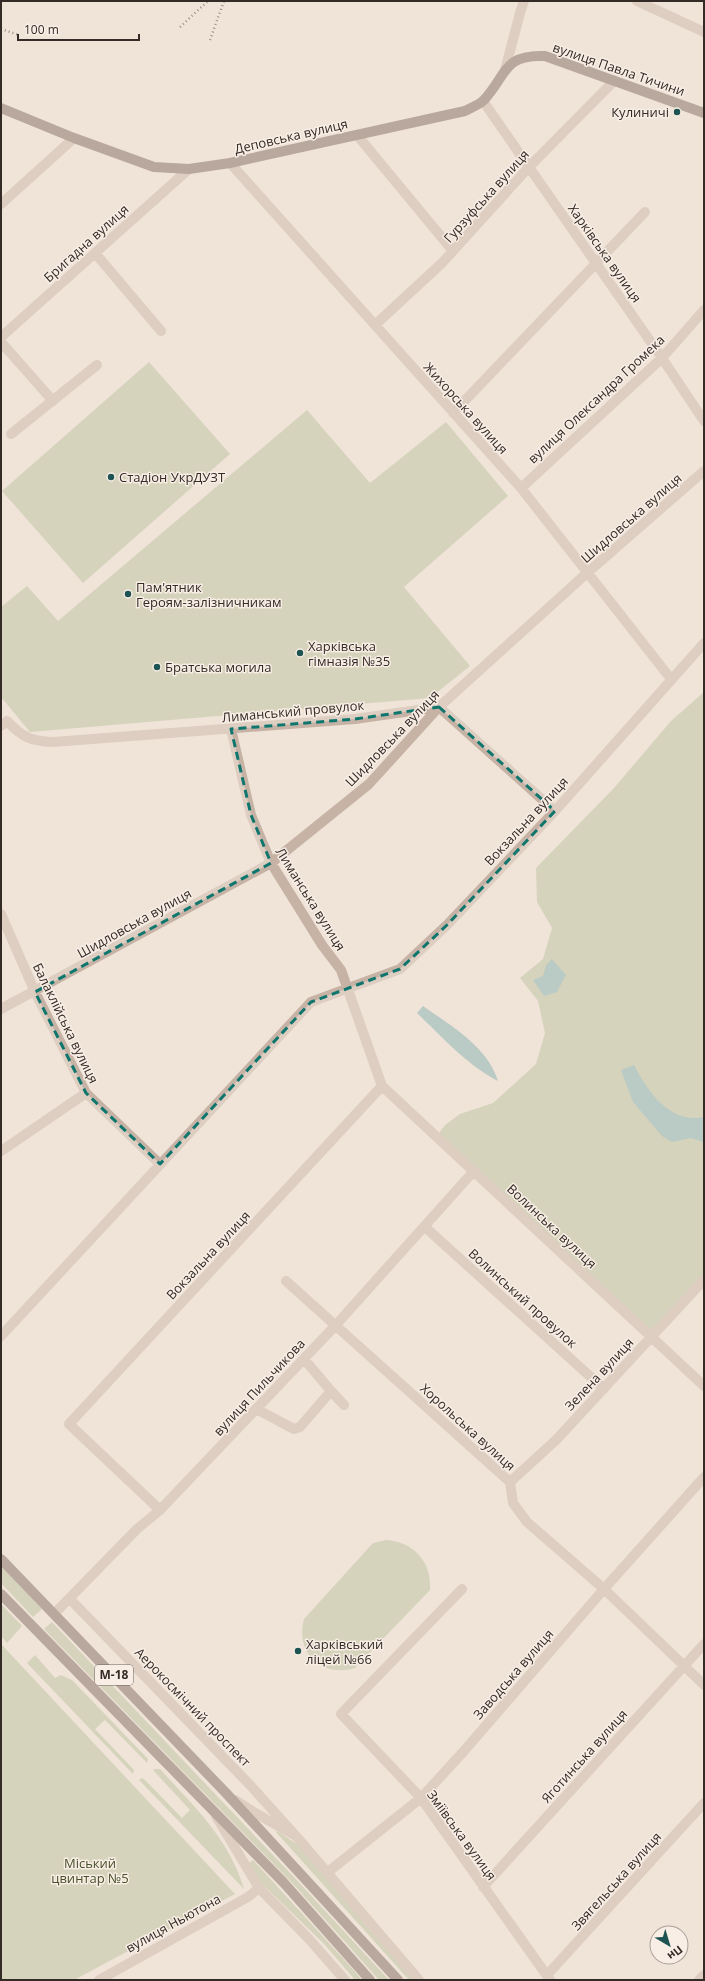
<svg xmlns="http://www.w3.org/2000/svg" width="705" height="1981" viewBox="0 0 705 1981" font-family="'Open Sans',sans-serif">
<style>
.green{fill:#b4be9a}
.water{fill:#79acaa}
.lines{fill:none;stroke-linecap:round;stroke-linejoin:round}
.minor{stroke:#c7b3a6;stroke-width:10}
.major{stroke:#756058;stroke-width:10}
.rail{stroke:#342a26;stroke-width:2.5;stroke-dasharray:1 3;stroke-linecap:butt}
.marked{fill:none;stroke:#0f766e;stroke-width:3;stroke-dasharray:8 5;stroke-linejoin:round}
.poi-dot{fill:#1e5353;stroke:#f8eee5;stroke-width:1.5}
.labels{text-anchor:middle;stroke-width:3;stroke-linejoin:round;paint-order:stroke}
.shield{fill:#f8eee5;stroke:#6f655f;stroke-width:1}
.shield-label{font-size:12px;font-weight:bold;fill:#342a26}
.street-label{font-size:13px;fill:#342a26;stroke:#f8eee5}
.poi-label{font-size:13px;fill:#342a26;stroke:#f8eee5;text-anchor:start}
.park-label{font-size:13px;fill:#46512b;stroke:#f8eee5}
</style>
<rect width="100%" height="100%" fill="#f0e4d9"/>
<!-- green -->
<path class="green" d="M 149,362 L 230,454 L 83,583 L 2,491 Z
M 307,410 L 370,483 L 446,422 L 508,496 L 404,587 L 470,666 L 430,698 L 30,732 L 1,697 L 1,607 L 27,586 L 58,621 Z
M 704,692 L 704,1280 L 652,1336 L 436,1137 L 445,1125 L 460,1114 L 493,1103 L 536,1064 L 545,1033 L 538,1001 L 520,978 L 543,959 L 552,928 L 537,902 L 536,868 L 614,788 L 671,721 Z
M 386,1540 C 414,1542 432,1562 430,1590 L 355,1668 C 321,1678 295,1653 304,1619 L 373,1543 Z
M 1,1566 L 42,1609 L 33,1617 L 1,1583 Z
M 1,1604 L 22,1626 L 7,1643 L 1,1636 Z
M 52,1622 L 292,1875 L 389,1980 L 379,1980 L 295,1886 L 44,1629 Z
M 1,1644 L 235,1894 L 74,1980 L 1,1980 Z
M 35,1655 L 55,1678 L 61,1675 L 72,1680 L 148,1759 L 147,1763 L 105,1720 L 95,1729 L 134,1770 L 133,1774 L 27,1663 Z
M 155,1769 L 160,1769 C 193,1805 230,1840 244,1889 L 139,1780 L 142,1778 L 145,1780 L 182,1818 L 190,1810 L 153,1770 Z
M 275,1831 L 279,1832 L 301,1847 L 415,1980 L 409,1980 Z
M 253,1860 L 349,1965 L 362,1980 L 355,1980 L 325,1945 L 254,1876 L 249,1863 Z"/>
<!-- water -->
<path class="water" d="M 552,959 L 566,975 L 557,992 L 544,996 L 533,980 L 543,976 L 546,965 Z
M 423,1006 C 450,1025 488,1047 498,1081 C 467,1065 442,1037 417,1013 Z
M 634,1065 C 648,1092 670,1124 704,1117 L 704,1142 L 691,1138 L 672,1142 L 662,1136 L 633,1102 L 621,1070 Z"/>
<g class="lines">
<!-- minor -->
<path class="minor" d="M 637,1 L 704,32
M 505,70 L 520,13 L 524,1
M 483,101 L 662,358 L 704,421
M 357,135 L 453,251
M 230,163 L 521,488 L 671,679
M 1,204 L 74,138
M 95,253 L 161,331
M 375,325 L 442,263 L 529,167 L 613,82
M 1,337 L 189,169
M 1,342 L 53,401
M 453,413 L 645,212
M 11,434 L 97,365
M 521,488 L 662,358 L 704,310
M 1,726 L 7,721 C 22,737 30,741 53,742 L 355,719 L 439,707 L 555,811
M 1,914 L 35,992 L 86,1093 L 160,1164
M 1,1009 L 271,863 L 369,784 L 439,707 L 587,573 L 704,471
M 382,1086 L 704,1386
M 1,1151 L 86,1093
M 425,1227 L 604,1389
M 286,1281 L 510,1482 L 513,1503 L 527,1522 L 604,1589 L 704,1685
M 1,1336 L 311,1002 L 400,969 L 447,925 L 555,811 L 704,643
M 331,1391 L 344,1405
M 256,1409 L 294,1429 L 300,1427 L 331,1391 L 304,1359
M 510,1482 L 556,1440 L 704,1280
M 160,1510 L 69,1424 L 382,1086 L 341,970 L 322,945 L 271,863 L 251,815 L 231,729
M 462,1589 L 341,1714 L 421,1798 L 550,1980
M 70,1599 L 250,1785 L 296,1836
M 55,1613 L 137,1529 L 160,1510 L 335,1326 L 473,1172
M 235,1800 L 252,1811 L 296,1836 L 419,1980
M 216,1816 L 259,1888 L 309,1939 L 345,1980
M 328,1872 L 421,1798 L 464,1751 L 604,1589 L 704,1477
M 483,1887 L 704,1644
M 547,1975 L 704,1803
M 99,1980 L 248,1897 L 259,1888
M 699,1980 L 704,1975"/>
<!-- major -->
<path class="major" d="M 1,108 L 74,138 L 154,167 L 189,169 L 230,163 L 465,111 C 470,108 479,105 484,100 C 507,75 503,54 545,56 L 704,113
M 1,1559 L 226,1793 L 398,1980
M 1,1594 L 284,1883 L 370,1980"/>
<!-- rail -->
<path class="rail" d="M 180,27 L 208,1
M 1,29 L 19,35
M 210,40 L 224,1"/>
</g>
<!-- marked area -->
<path d="M0 0H705V1981H0ZM 439,707 L 555,811 L 447,925 L 400,969 L 311,1002 L 160,1164 L 86,1093 L 35,992 L 271,863 L 251,815 L 231,729 L 355,719 Z" fill="#f0e4d9" fill-opacity=".55" fill-rule="evenodd"/>
<path class="marked" d="M 439,707 L 555,811 L 447,925 L 400,969 L 311,1002 L 160,1164 L 86,1093 L 35,992 L 271,863 L 251,815 L 231,729 L 355,719 Z"/>
<!-- markers -->
<g class="poi-dot">
<circle cx="677" cy="112" r="4"/>
<circle cx="111" cy="477" r="4"/>
<circle cx="128" cy="594" r="4"/>
<circle cx="300" cy="653" r="4"/>
<circle cx="157" cy="667" r="4"/>
<circle cx="298" cy="1651" r="4"/>
</g>
<g class="labels">
<!-- shield labels -->
<rect class="shield" x="95" y="1665" width="38" height="20" rx="3"/>
<g class="shield-label">
<text x="114" y="1679">М-18</text>
</g>
<!-- street labels -->
<g class="street-label">
<text transform="translate(619 69) rotate(19)" y="5">вулиця Павла Тичини</text>
<text transform="translate(291 136) rotate(-13)" y="5">Деповська вулиця</text>
<text transform="translate(486 196) rotate(-48)" y="5">Гурзуфська вулиця</text>
<text transform="translate(86 243) rotate(-42)" y="5">Бригадна вулиця</text>
<text transform="translate(605 253) rotate(55)" y="5">Харківська вулиця</text>
<text transform="translate(596 399) rotate(-43)" y="5">вулиця Олександра Громека</text>
<text transform="translate(466 408) rotate(48)" y="5">Жихорська вулиця</text>
<text transform="translate(631 518) rotate(-41)" y="5">Шидловська вулиця</text>
<text transform="translate(293 711) rotate(-5)" y="5">Лиманський провулок</text>
<text transform="translate(392 738) rotate(-46)" y="5">Шидловська вулиця</text>
<text transform="translate(526 821) rotate(-47)" y="5">Вокзальна вулиця</text>
<text transform="translate(311 899) rotate(58)" y="5">Лиманська вулиця</text>
<text transform="translate(134 923) rotate(-29)" y="5">Шидловська вулиця</text>
<text transform="translate(66 1023) rotate(64)" y="5">Балаклійська вулиця</text>
<text transform="translate(552 1226) rotate(43)" y="5">Волинська вулиця</text>
<text transform="translate(208 1255) rotate(-47)" y="5">Вокзальна вулиця</text>
<text transform="translate(523 1298) rotate(42)" y="5">Волинський провулок</text>
<text transform="translate(599 1374) rotate(-47)" y="5">Зелена вулиця</text>
<text transform="translate(259 1387) rotate(-47)" y="5">вулиця Пильчикова</text>
<text transform="translate(468 1427) rotate(42)" y="5">Хорольська вулиця</text>
<text transform="translate(513 1674) rotate(-49)" y="5">Заводська вулиця</text>
<text transform="translate(193 1707) rotate(46)" y="5">Аерокосмічний проспект</text>
<text transform="translate(584 1756) rotate(-48)" y="5">Яготинська вулиця</text>
<text transform="translate(462 1835) rotate(54)" y="5">Зміївська вулиця</text>
<text transform="translate(616 1881) rotate(-48)" y="5">Звягельська вулиця</text>
<text transform="translate(173 1923) rotate(-29)" y="5">вулиця Ньютона</text>
</g>
<!-- poi labels -->
<g class="poi-label">
<text x="669" y="117" text-anchor="end">Кулиничі</text>
<text x="119" y="482">Стадіон УкрДУЗТ</text>
<text x="136" y="592">Пам'ятник<tspan x="136" dy="15">Героям-залізничникам</tspan></text>
<text x="308" y="651">Харківська<tspan x="308" dy="15">гімназія №35</tspan></text>
<text x="165" y="672">Братська могила</text>
<text x="306" y="1649">Харківський<tspan x="306" dy="15">ліцей №66</tspan></text>
</g>
<!-- park labels -->
<g class="park-label">
<text x="90" y="1868">Міський<tspan x="90" dy="15">цвинтар №5</tspan></text>
</g>
</g>
<!-- border -->
<rect width="705" height="1981" fill="none" stroke="#342a26" stroke-width="4"/>
<!-- north arrow -->
<g transform="translate(669 1945) rotate(142)"><circle r="19" fill="#f8eee5" stroke="#aaa099"/>
<path d="M0-3L7 15L0 10L-7 15Z" fill="#1e5353"/>
<text y="-6" font-size="11" font-weight="bold" text-anchor="middle" fill="#342a26">Пн</text>
</g>
<!-- scale -->
<path d="M18 34v6h121v-6" fill="none" stroke="#342a26" stroke-width="2"/>
<text x="24" y="34" font-size="12" fill="#342a26" stroke="#f8eee5" stroke-width="3" paint-order="stroke">100 m</text>
</svg>
